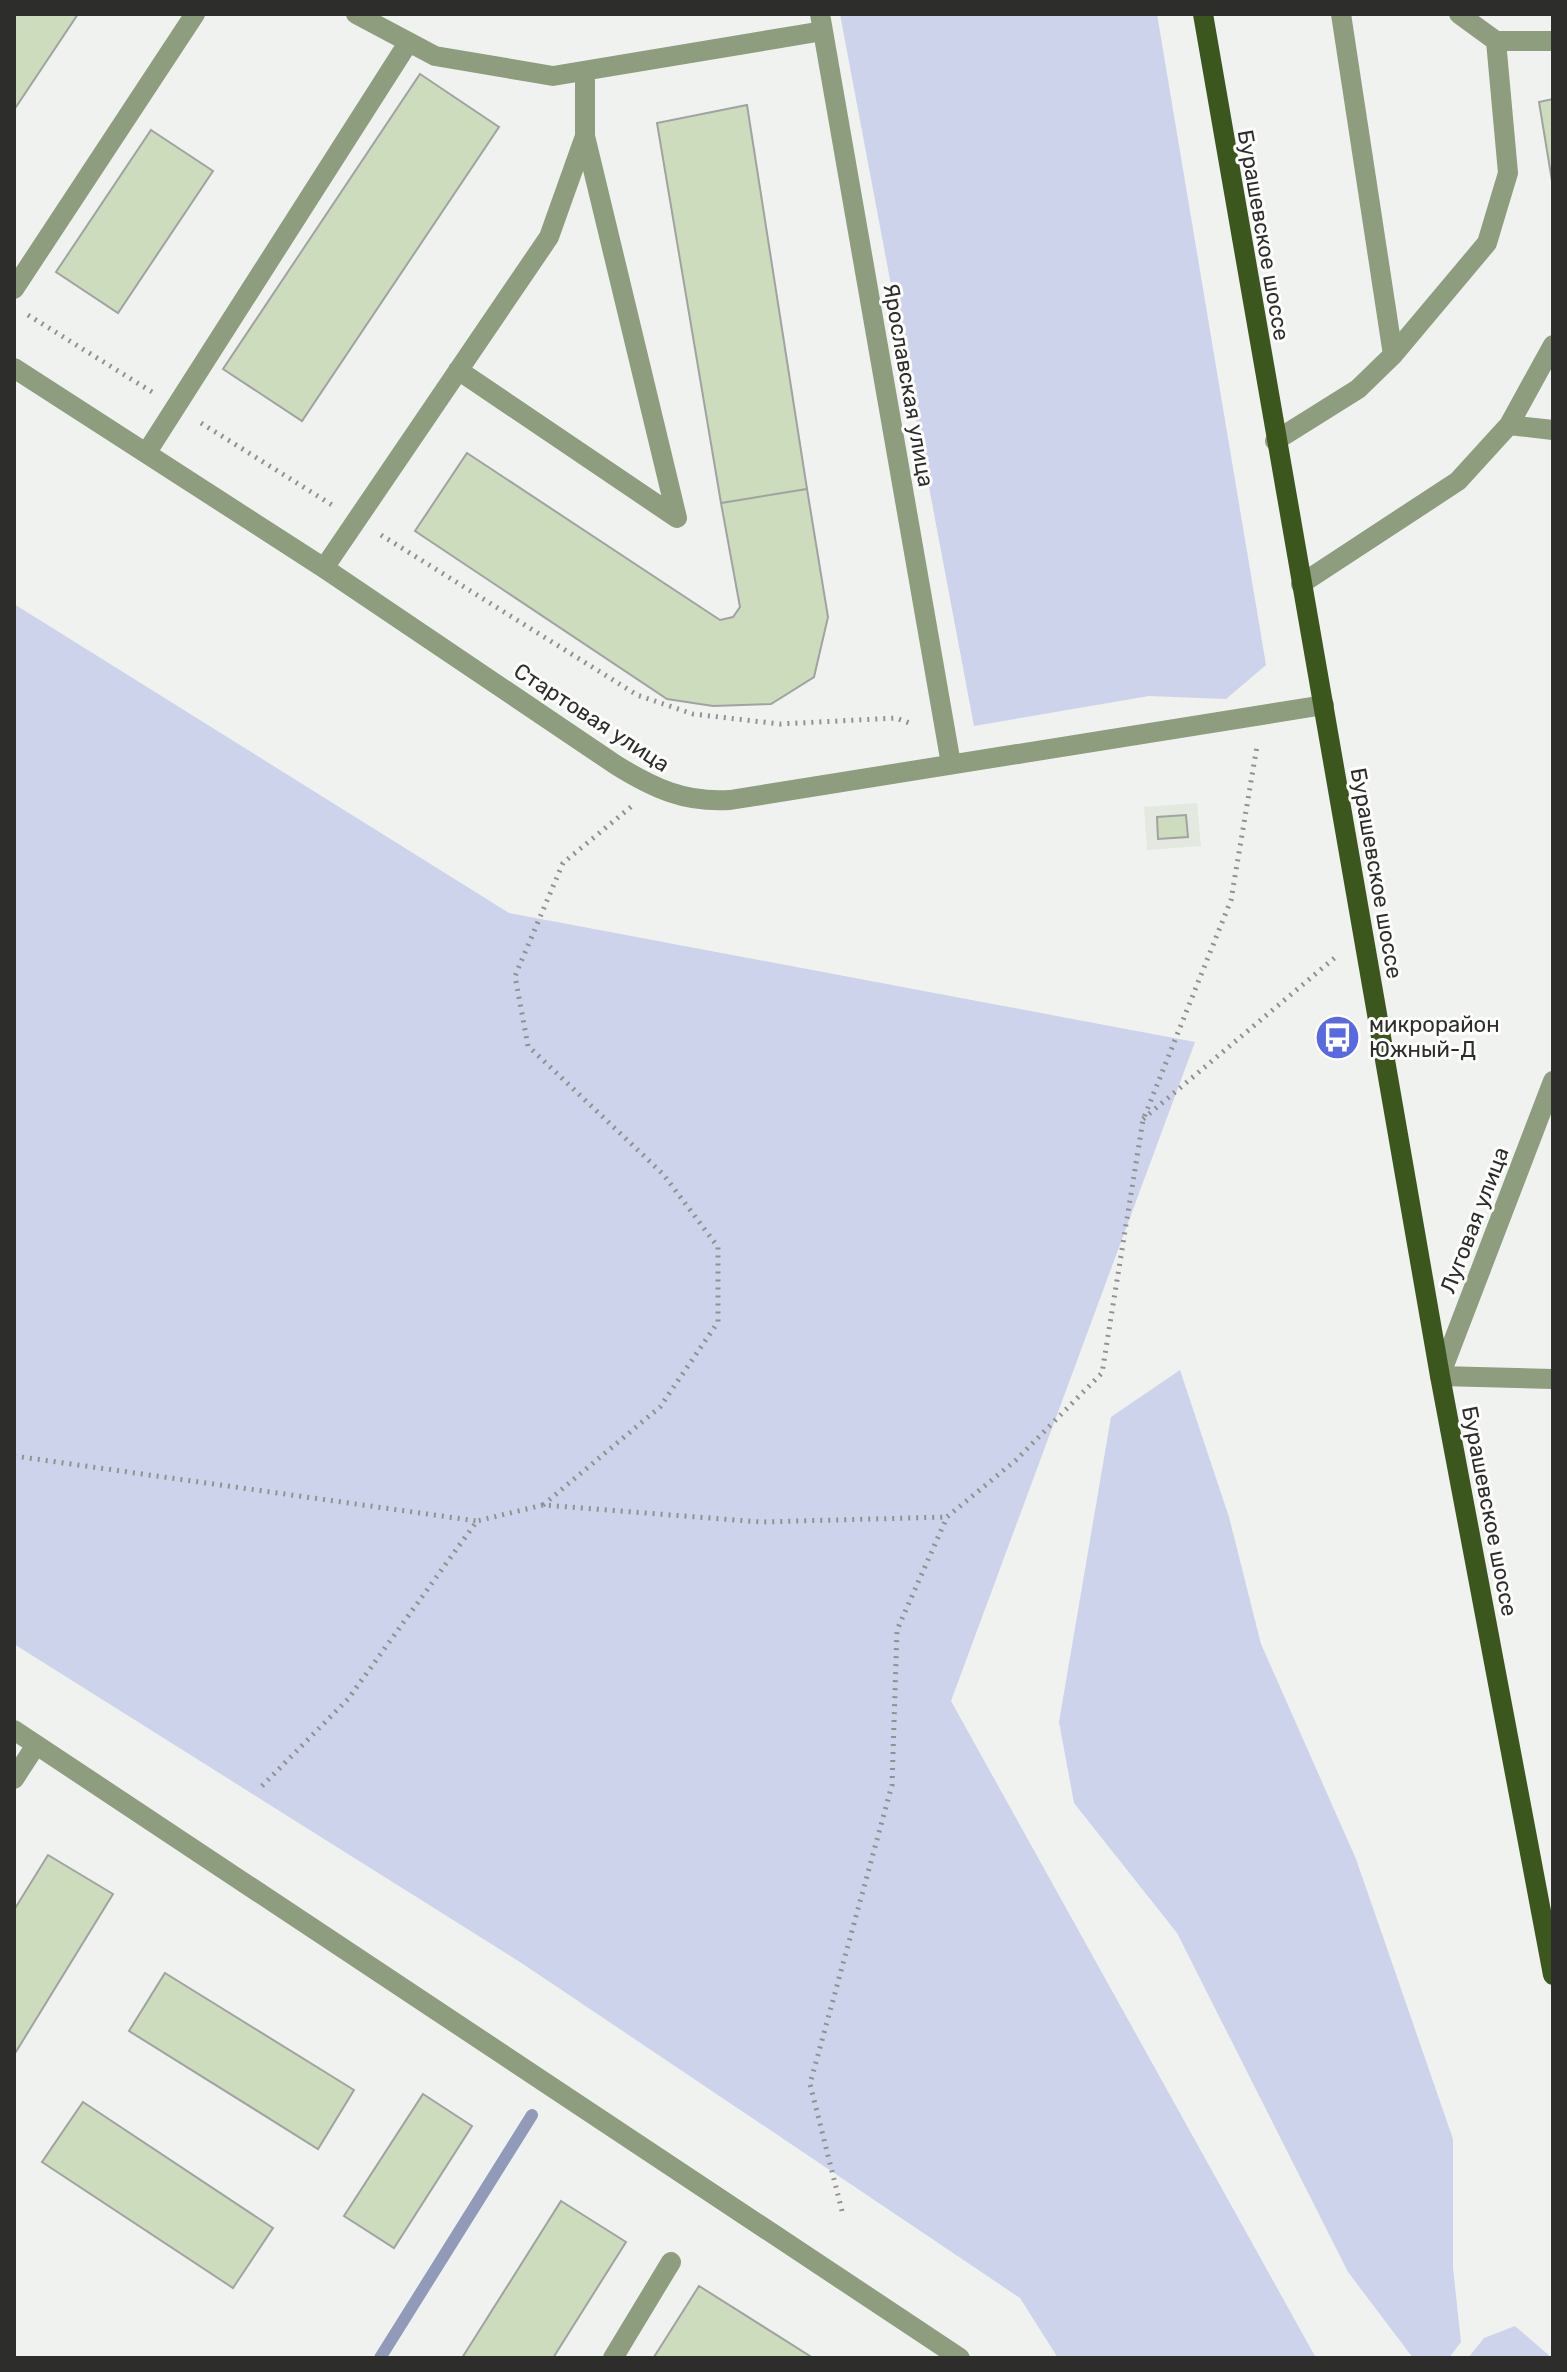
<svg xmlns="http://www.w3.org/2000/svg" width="1567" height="2372" viewBox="0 0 1567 2372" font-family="Rubik,sans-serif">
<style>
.built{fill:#e4e9df}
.green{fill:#ccd3eb}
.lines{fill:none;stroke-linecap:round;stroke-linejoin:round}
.stream{stroke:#919ab8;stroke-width:12}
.building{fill:#ccdcbd;stroke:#a1a3a0;stroke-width:2}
.path{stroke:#919290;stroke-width:5;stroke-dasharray:2 6;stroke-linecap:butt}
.minor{stroke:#8d9d7e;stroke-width:20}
.major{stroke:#3c571d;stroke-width:20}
.labels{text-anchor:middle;stroke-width:6;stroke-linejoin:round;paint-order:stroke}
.street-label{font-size:22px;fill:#2d2d2c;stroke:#fefffc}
.poi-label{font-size:22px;fill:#2d2d2c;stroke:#fefffc;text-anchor:start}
</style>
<rect width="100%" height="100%" fill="#f0f2ef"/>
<!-- built -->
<path class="built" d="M 1197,803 L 1201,846 L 1147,850 L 1144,807 Z"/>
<!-- green -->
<path class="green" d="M 840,14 L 1157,14 L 1266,665 L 1226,699 L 1149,696 L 974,726 Z
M 14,604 L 509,913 L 1195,1042 L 951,1701 L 1316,2358 L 1058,2358 L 1020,2298 L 523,1964 L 14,1644 Z
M 1180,1370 L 1229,1517 L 1261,1644 L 1356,1859 L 1453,2139 L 1453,2268 L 1461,2342 L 1449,2358 L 1413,2358 L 1348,2272 L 1177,1933 L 1074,1803 L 1059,1722 L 1111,1417 Z
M 1515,2326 L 1552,2358 L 1468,2358 L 1484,2338 Z"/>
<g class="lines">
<!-- stream -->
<path class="stream" d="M 380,2358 L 532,2115"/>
</g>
<!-- building -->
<path class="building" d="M 14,14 L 78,14 L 14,110 Z
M 420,74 L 499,127 L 302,421 L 223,369 Z
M 1553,99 L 1553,187 L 1539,102 Z
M 747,105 L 807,489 L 721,503 L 657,123 Z
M 151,130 L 213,171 L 118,313 L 56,272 Z
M 467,453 L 720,620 L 733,617 L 740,607 L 721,503 L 807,489 L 828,617 L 814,677 L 771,704 L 713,706 L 667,699 L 415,531 Z
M 1186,815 L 1188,837 L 1158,839 L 1157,817 Z
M 48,1855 L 113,1894 L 14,2055 L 14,1910 Z
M 165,1973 L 354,2090 L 318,2149 L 129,2031 Z
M 423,2094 L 472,2126 L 394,2248 L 344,2216 Z
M 83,2102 L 273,2228 L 233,2288 L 42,2162 Z
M 561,2201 L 626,2242 L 553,2358 L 462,2358 Z
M 699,2286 L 813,2358 L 654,2357 Z"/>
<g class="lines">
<!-- path -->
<path class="path" d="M 28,315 L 152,392
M 201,423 L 332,505
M 381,535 L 637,695 L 693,714 L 780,724 L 896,718 L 912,724
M 1143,1119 L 1338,955
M 14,1456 L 477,1521
M 543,1505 L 660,1407 L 718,1322 L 718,1247 L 663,1174 L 528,1046 L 515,976 L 563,863 L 632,806
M 262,1786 L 348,1699 L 477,1521 L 543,1505 L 761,1522 L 947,1517
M 842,2211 L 810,2084 L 892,1785 L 897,1630 L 947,1517 L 1016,1460 L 1102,1373 L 1143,1120 L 1231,900 L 1257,746"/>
<!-- minor -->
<path class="minor" d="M 356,14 L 435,56 L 553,76 L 823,31
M 820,14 L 951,764
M 1341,14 L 1393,355
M 1496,41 L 1553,41
M 14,289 L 195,14
M 14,368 L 324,568 L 616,765 C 653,788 685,803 730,800 L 1324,705
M 458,370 L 677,518 L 585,136
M 1509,425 L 1553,345
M 1275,441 L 1358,389 L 1393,355 L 1487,243 L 1508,173 L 1496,41 L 1459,14
M 147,452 L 408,43
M 324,568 L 549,237 L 585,136 L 585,71
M 1301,584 L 1458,481 L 1509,425 L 1553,430
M 1553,1081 L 1440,1376 L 1553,1379
M 14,1730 L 960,2358
M 14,1779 L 36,1745
M 613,2358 L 671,2262"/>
<!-- major -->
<path class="major" d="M 1203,14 L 1440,1376 L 1553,1975"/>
</g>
<!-- icons -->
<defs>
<symbol id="bus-disc" viewBox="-11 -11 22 22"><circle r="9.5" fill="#596ae1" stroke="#fefffc"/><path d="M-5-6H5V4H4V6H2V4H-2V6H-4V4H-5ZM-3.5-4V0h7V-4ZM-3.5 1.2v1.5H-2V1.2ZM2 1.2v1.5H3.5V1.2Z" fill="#fff"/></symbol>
</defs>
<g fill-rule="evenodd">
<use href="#bus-disc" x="1312" y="1012" width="51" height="51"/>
</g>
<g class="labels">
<!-- street labels -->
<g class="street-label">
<text transform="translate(1264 235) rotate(80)" y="8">Бурашевское шоссе</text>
<text transform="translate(909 385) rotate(80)" y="8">Ярославская улица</text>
<text transform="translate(592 717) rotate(33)" y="8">Стартовая улица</text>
<text transform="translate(1377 873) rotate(80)" y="8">Бурашевское шоссе</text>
<text transform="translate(1474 1220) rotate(-69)" y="8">Луговая улица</text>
<text transform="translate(1490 1511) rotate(79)" y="8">Бурашевское шоссе</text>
</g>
<!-- poi labels -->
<g class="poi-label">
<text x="1369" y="1032">микрорайон<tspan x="1369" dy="25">Южный-Д</tspan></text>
</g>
</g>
<!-- border -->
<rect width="1567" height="2372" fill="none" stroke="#2d2d2c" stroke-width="32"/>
</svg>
